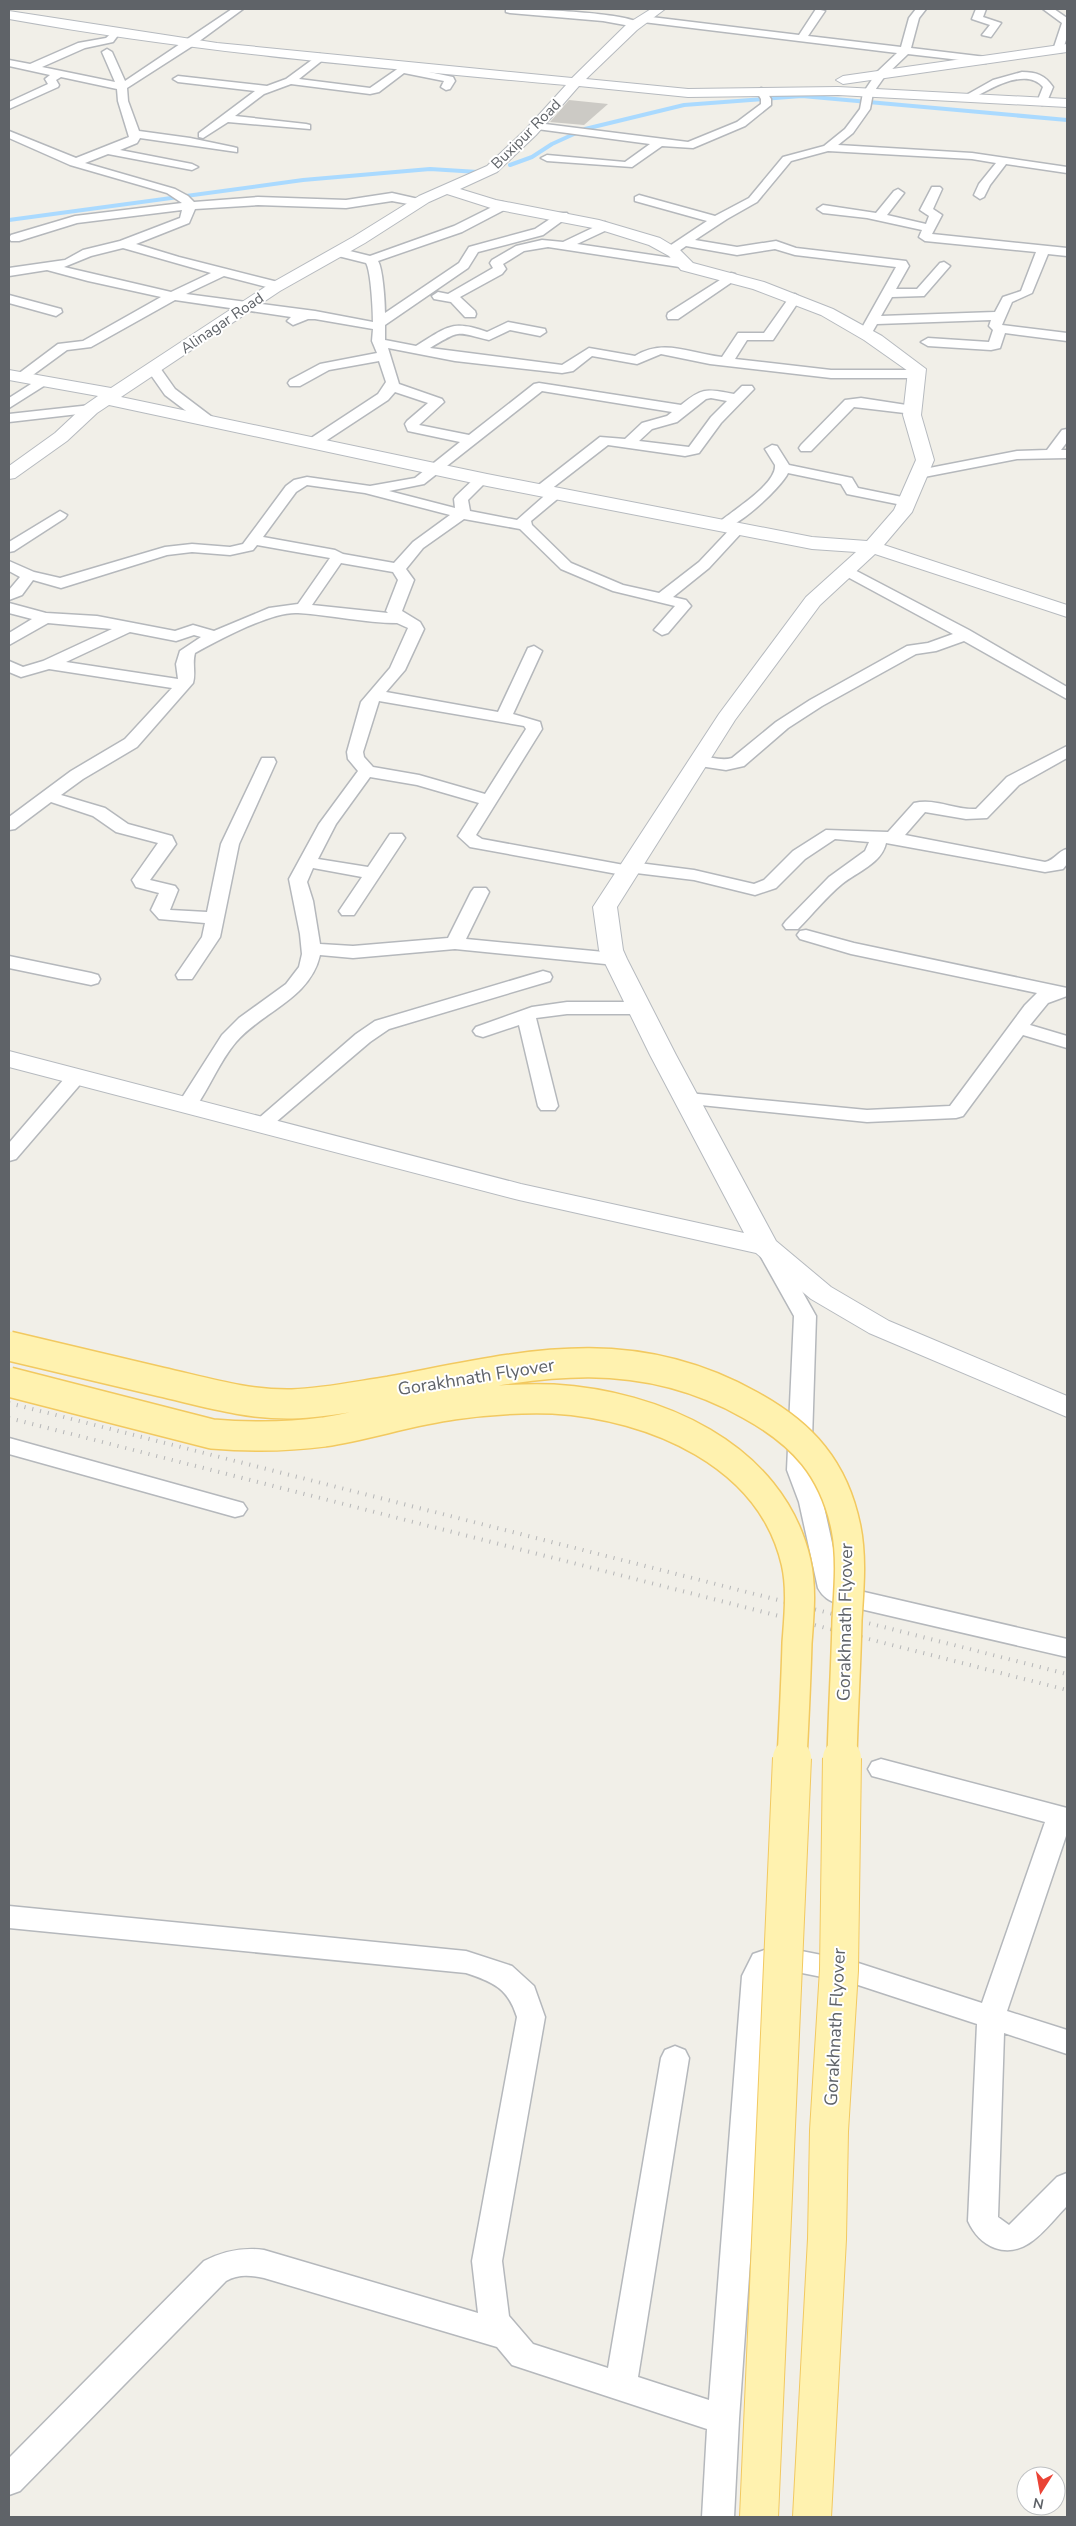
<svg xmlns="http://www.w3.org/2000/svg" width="1076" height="2526" viewBox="0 0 1076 2526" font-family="'Nunito Sans',sans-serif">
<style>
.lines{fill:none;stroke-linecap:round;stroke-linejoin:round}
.stream{stroke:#aadaff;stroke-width:4}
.building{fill:#cccac5}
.street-casing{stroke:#b5b8bc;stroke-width:3}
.secondary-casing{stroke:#b6babf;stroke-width:2}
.street{fill:#fff;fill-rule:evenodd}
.secondary{fill:#fff;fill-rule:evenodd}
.rail{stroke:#b6b7b8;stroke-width:4;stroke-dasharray:1 7;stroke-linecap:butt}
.primary-bridge-far1-casing{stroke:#f2c960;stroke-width:32;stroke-linecap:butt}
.primary-bridge-casing{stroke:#f2c960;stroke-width:40;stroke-linecap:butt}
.primary-bridge-far1{stroke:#fff2af;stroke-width:29}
.primary-bridge{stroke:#fff2af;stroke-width:38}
.labels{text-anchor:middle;stroke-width:4;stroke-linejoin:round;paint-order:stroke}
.far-street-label{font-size:15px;fill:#5f6368;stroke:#fff}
.street-label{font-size:18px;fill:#5f6368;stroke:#fff}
</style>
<rect width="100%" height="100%" fill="#f1efe8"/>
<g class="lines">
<!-- stream -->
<path class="stream" d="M 510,165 L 532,157 L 552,144 L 585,129 L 684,105 L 802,96 L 1067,120
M 9,220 L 303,180 L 430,169 L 478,172"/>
</g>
<!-- building -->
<path class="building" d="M 569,100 L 608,104 L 584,125 L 550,122 Z"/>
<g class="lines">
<defs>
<path id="street" d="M 232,9 L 243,9 L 194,45 L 127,88 L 128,101 L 139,131 L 190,138 L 233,147 L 237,148 L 237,152 L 140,138 L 137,143 L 120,150 L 192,164 L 198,167 L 192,170 L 108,154 L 85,163 L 175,189 L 188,196 L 194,202 L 258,197 L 346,200 L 392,193 L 423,200 L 425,202 L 419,206 L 392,201 L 346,208 L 258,205 L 195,209 L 189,223 L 136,244 L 179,257 L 282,283 L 284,286 L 278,290 L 224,276 L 186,294 L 315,311 L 373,322 C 373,310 371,271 366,263 L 334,255 L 332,252 L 334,249 L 338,248 L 370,256 L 454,226 L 502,202 L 506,203 L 506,209 L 462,232 L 378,261 C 383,269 385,303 385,313 L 459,263 L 469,247 L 535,229 L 559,213 L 567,213 L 569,216 L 543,235 L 478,252 L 468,268 L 385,325 L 385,340 L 416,346 C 447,327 452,319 487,332 L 508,322 L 545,329 L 546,332 L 540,336 L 510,330 L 489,340 C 455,332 462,329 430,348 L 562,365 L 589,348 L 635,356 C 664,338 691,354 722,357 L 738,333 L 764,333 L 791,295 L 795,294 L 801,298 L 773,340 L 747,340 L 735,359 L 831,370 L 917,370 L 924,374 L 917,378 L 831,378 L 710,364 L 661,354 L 637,364 L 592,356 L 573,371 L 562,373 L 455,361 L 388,348 L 399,384 L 442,399 L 444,402 L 419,425 L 469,435 L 534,384 L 539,383 L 681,405 C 703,387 706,389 734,394 L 742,386 L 752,386 L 754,389 L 721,423 L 699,453 L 685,456 L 608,445 L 546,493 L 536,493 L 534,490 L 536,487 L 600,437 L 625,439 L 642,423 L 667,416 L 672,412 L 542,391 L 424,484 L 389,491 L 455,508 L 454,499 L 456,496 L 477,476 L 482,475 L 489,479 L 468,500 L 470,511 L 517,520 L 551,490 L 561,490 L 563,493 L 561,496 L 531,521 L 532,525 L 571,563 L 623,585 L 659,593 L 699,562 L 733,526 L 743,526 L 745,529 L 709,568 L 673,597 L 686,600 L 691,606 L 668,633 L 662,635 L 654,630 L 675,606 L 613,591 L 561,569 L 520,529 L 464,519 L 423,548 L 406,569 L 414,580 L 402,611 L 420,622 L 424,629 L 405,670 L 386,692 L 498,712 L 528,648 L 534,646 L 542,651 L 513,714 L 540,722 L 542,729 L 476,835 L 482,839 L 624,865 L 631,862 L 694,870 L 754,884 L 764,880 L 793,851 L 826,830 L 888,832 L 914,803 C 936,798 954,810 976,809 L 1007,777 L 1067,746 L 1067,758 L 1019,785 L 987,818 L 966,819 L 925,812 L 905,835 L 1045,862 C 1055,860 1058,851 1067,849 L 1067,864 L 1063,869 L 1045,872 L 886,843 C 882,863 857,872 842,884 C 826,897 813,914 798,929 L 786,929 L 783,925 L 786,921 L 829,877 L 865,851 L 869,842 L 835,839 L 805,859 L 776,888 L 755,895 L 694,880 L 636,873 L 628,876 L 470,847 L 458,836 L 479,803 L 417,785 L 370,777 L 336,824 L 318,859 L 368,867 L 390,834 L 402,834 L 405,838 L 354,915 L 342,915 L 339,911 L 362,877 L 313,868 L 307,882 L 313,901 L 320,944 L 353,946 L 448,938 L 471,892 L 474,888 L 486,888 L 489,892 L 466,939 L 615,953 L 622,955 L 624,959 L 622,963 L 615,965 L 455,949 L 353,958 L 320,955 C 310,999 263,1011 236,1042 C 219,1062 210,1087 195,1108 L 181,1108 L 178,1104 L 222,1035 L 239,1018 L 286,984 L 299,967 L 302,954 L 300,934 L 289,879 L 319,824 L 358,771 L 348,759 L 347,752 L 361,702 L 390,668 L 408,628 L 397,623 C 364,623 331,615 298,613 C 272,611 219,640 195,653 C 192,664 196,673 193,683 L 137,747 L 83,779 L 61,795 L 105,808 L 128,824 L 172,836 L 176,844 L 150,880 L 175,886 L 178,890 L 170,910 L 207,912 L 221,844 L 260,762 L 262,758 L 274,758 L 276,762 L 239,844 L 220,937 L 192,979 L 178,979 L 176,975 L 202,937 L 205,923 L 159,919 L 151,910 L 159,893 L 136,887 L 132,880 L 158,843 L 116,832 L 93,816 L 51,802 L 15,829 L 9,830 L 9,817 L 71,771 L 125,739 L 172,688 L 49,669 L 21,677 L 9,672 L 9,661 L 23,667 L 43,661 L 112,629 L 48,623 L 9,645 L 9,633 L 32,619 L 9,613 L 9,603 L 46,613 L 97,616 L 175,631 L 193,625 L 214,631 L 269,608 L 298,604 L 330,558 L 257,545 L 253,550 L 230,555 L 192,552 L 167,555 L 61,588 L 33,580 L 22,595 L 9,600 L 9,590 L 20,577 L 9,571 L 9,561 L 34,572 L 60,578 L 165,547 L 192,544 L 230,547 L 243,544 L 286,486 L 294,480 L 307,477 L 370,486 L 415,478 L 460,442 L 408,431 L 405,424 L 407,421 L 428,403 L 395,392 L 388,400 L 318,446 L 308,446 L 306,443 L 308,440 L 378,394 L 386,382 L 379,361 L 329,370 L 300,386 L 290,386 L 288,383 L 290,380 L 320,364 L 377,353 L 372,341 L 373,329 L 315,319 L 308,319 L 293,325 L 287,321 L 291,317 L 175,300 L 91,347 L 67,350 L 26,380 L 21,381 L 14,377 L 58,344 L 83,341 L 161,297 L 88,281 L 47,270 L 9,276 L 9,268 L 65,260 L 83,250 L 120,241 L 180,218 L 182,210 L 77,223 L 19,241 L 11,241 L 9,238 L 11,235 L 75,216 L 182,203 L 167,193 L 70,165 L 9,138 L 9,131 L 76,158 L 129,137 L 118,101 L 117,89 L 61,77 L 56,80 L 59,85 L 58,87 L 9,109 L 9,102 L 48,84 L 45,79 L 50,75 L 9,66 L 9,60 L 30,64 L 78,43 L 106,38 L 114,31 L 119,34 L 113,42 L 85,48 L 42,67 L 115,82 L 102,52 L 107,49 L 112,52 L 125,81 ZM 123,248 L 211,273 L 171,292 L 64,267 L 91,256 ZM 711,398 L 727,401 L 711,417 L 689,447 L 639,441 L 652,429 L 677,422 L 706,399 ZM 307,485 L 365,493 L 450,515 L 413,542 L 394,563 L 343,554 L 335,550 L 263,537 L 296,492 ZM 341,563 L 393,572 L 398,580 L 386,611 L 388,613 L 312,605 ZM 130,632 L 176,641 L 194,635 L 201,637 L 180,651 L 176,664 L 178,679 L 66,662 ZM 379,701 L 524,726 L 526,729 L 485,794 L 419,775 L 373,767 L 364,757 L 363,752 Z
M 506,9 C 528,9 627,12 641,24 L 636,27 L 603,21 L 510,13 L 506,12 Z
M 816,9 L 825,11 L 808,36 L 901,47 L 909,18 L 916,9 L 926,9 L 919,18 L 911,48 L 986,57 L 991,60 L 986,63 L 908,54 L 885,76 L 873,93 L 870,109 L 853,133 L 838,145 L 972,153 L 1067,167 L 1067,173 L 1006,164 L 990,185 L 984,197 L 980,199 L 974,195 L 979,184 L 996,163 L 972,159 L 828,151 L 791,161 L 757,202 L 727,219 L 695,240 L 737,247 L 776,241 L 796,248 L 906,261 L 909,266 L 896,289 L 917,289 L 940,263 L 944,262 L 950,266 L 924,296 L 892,297 L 881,316 L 995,312 L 1003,297 L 1021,291 L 1036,252 L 925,241 L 919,237 L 922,230 L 867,218 L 823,213 L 817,209 L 823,205 L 876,213 L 894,191 L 898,189 L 904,193 L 887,215 L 926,224 L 929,216 L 920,210 L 932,187 L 940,187 L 942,189 L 933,209 L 942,215 L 932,234 L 1067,248 L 1067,256 L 1048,254 L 1032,293 L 1012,302 L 1002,325 L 1067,333 L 1067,341 L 1005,333 L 1000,348 L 991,350 L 928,346 L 921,342 L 928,338 L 989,342 L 993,330 L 989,326 L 991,320 L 877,324 L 870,336 L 865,337 L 859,333 L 896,267 L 795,255 L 775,249 L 737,255 L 686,246 L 676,253 L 668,253 L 666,250 L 668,247 L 707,221 L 635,201 L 635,197 L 639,195 L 715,216 L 749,198 L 783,157 L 824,146 L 845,129 L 860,109 L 863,93 L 877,72 L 897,53 L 643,22 L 638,19 L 643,16 L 799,35 Z
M 976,9 L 986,9 L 983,17 L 1001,23 L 991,37 L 982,35 L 990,25 L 972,19 Z
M 1043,9 L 1054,9 L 1067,18 L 1067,37 L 1062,52 L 1054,52 L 1053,50 L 1062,23 Z
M 320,54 L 325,57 L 324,59 L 299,79 L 370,88 L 406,63 L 410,64 L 410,68 L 453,77 L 455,81 L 450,89 L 446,90 L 441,87 L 444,81 L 404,73 L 379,92 L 370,94 L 291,84 L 264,94 L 235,116 L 306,124 L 310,125 L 310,129 L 228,122 L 203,138 L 199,137 L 199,133 L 255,91 L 178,82 L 173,79 L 178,76 L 267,86 L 286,79 Z
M 1022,72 C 1036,72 1045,75 1053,87 L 1046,104 L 1042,105 L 1037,102 L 1043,87 C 1026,66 988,90 970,100 L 962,100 L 961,98 L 993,80 Z
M 761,88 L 765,89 L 771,99 L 771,105 L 745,126 L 693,148 L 662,146 L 632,167 L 547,161 L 541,158 L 547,155 L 625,162 L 650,144 L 537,129 L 531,126 L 537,123 L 688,142 L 737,122 L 761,104 L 761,99 L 756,91 Z
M 605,222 L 611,226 L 609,229 L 577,244 L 686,260 L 692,264 L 686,268 L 548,247 L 524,251 L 503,264 L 506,269 L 502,274 L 460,297 L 475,311 L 476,314 L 475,317 L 465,317 L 451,302 L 434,299 L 432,296 L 438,292 L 448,294 L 493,268 L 490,263 L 492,260 L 516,246 L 542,240 L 563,242 Z
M 731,273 L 735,274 L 737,277 L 735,280 L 678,319 L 668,319 L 667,316 L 668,313 Z
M 9,295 L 61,309 L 62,312 L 56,316 L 9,303 Z
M 153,364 L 158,365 L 175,389 L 212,417 L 214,420 L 212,423 L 202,423 L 165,395 L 146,368 Z
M 42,377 L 47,378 L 49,381 L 47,384 L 9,408 L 9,398 Z
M 861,398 L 913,406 L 920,410 L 913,414 L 854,407 L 811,451 L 801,451 L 799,448 L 801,445 L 845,400 Z
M 91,405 L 96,406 L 98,409 L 96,412 L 9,422 L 9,414 Z
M 1067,429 L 1067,442 L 1061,450 L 1067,450 L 1067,458 L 1017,459 L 919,478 L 912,474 L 919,470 L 1017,451 L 1047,450 L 1062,430 Z
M 772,445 L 777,446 L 789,465 L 852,478 L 858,488 L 912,499 L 914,502 L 907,506 L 847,494 L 841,484 L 788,473 C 781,488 733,533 718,529 L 716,526 L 718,523 C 732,511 777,484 775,465 L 765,449 Z
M 60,511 L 67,515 L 65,518 L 14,551 L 9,552 L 9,542 Z
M 847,566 L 969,630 L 1067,687 L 1067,699 L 964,641 L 936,651 L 916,654 L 822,706 L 788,728 L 744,766 L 726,770 L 693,765 L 691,761 L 693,757 C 706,754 719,762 732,758 L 776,722 L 810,700 L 907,646 L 928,643 L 953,634 L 842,574 L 839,571 Z
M 806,930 L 854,943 L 1067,988 L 1067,996 L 1048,1003 L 1030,1025 L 1067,1036 L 1067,1048 L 1023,1035 L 963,1116 L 956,1118 L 867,1122 L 681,1103 L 678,1099 L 681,1095 L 688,1093 L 867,1110 L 950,1106 L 1025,1005 L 1037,993 L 851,954 L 800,939 L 797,935 L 800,931 Z
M 9,956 L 91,973 L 98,975 L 100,979 L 98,983 L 91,985 L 9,968 Z
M 543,971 L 550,973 L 552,977 L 550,981 L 389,1029 L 370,1042 L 269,1128 L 255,1128 L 252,1124 L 356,1034 L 375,1021 Z
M 567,1002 L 640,1002 L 647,1004 L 649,1008 L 647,1012 L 640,1014 L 567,1014 L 536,1018 L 558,1106 L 555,1110 L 541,1110 L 538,1106 L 519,1025 L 483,1037 L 476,1035 L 473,1031 L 476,1027 L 532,1007 Z
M 77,1070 L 84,1072 L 87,1076 L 84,1080 L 16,1159 L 9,1161 L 9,1143 L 70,1072 Z
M 768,1243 L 775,1245 L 779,1250 L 816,1316 L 811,1470 L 823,1502 L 841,1584 L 847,1588 L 1067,1639 L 1067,1657 L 839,1604 C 829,1601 823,1597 818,1588 L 799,1502 L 787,1470 L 794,1316 L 757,1250 L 761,1245 Z
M 9,1438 L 243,1503 L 247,1509 L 243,1515 L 235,1517 L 9,1454 Z
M 881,1759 L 1067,1808 L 1067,1833 L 1007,2011 L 1067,2030 L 1067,2054 L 1004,2033 L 998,2217 L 1009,2225 L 1057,2177 L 1067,2173 L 1067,2206 C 1047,2226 1027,2259 995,2248 C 982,2243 974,2234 968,2221 L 977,2024 L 852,1983 L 777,1968 L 773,1970 L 770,1976 L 739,2419 L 734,2517 L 702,2517 L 707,2429 L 512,2365 L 497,2347 L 264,2278 C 250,2275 238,2274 226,2281 L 20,2491 L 9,2495 L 9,2458 L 204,2261 C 224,2251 242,2247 264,2250 L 478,2313 L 472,2261 L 517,2017 C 508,1988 493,1982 466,1973 L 9,1928 L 9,1906 L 466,1951 L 512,1966 L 534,1986 L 545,2017 L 502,2261 L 509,2316 L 533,2344 L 608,2368 L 661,2058 L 665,2050 L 675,2046 L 685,2050 L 689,2058 L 638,2377 L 709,2400 L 742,1976 L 753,1954 L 776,1946 L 852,1961 L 982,2003 L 1045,1822 L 872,1776 L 868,1769 L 872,1762 Z"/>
<path id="secondary" d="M 651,9 L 665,9 L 637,30 L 586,79 L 688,89 L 838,87 L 1067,99 L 1067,107 L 838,95 L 688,97 L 579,86 L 536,135 L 497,172 L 460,189 L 496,200 L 599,220 L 660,238 L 680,250 L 693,263 L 764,282 L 833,309 L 882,336 L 926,369 L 921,415 L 934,460 L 912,512 L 884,545 L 1067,605 L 1067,617 L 875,554 L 820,605 L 735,720 L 617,907 L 623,950 L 627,959 L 676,1055 L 776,1241 L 831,1287 L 889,1321 L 1067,1396 L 1067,1417 L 869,1333 L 811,1299 L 756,1253 L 519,1200 L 9,1067 L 9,1051 L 521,1184 L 744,1233 L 650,1055 L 603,959 L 599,950 L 593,907 L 719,714 L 806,597 L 856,552 L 812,549 L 487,486 L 109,405 L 97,413 L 67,441 L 15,478 L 9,479 L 9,466 L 55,433 L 85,405 L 98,396 L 9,380 L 9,370 L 111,388 L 268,285 L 353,237 L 419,196 L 487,166 L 526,129 L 566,85 C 379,68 193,52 9,19 L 9,11 L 217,43 L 572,78 L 627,24 ZM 447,194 L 494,209 L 598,229 L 649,245 L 669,256 L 681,270 L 753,289 L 821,315 L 864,340 L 908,371 L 903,415 L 916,460 L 894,510 L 867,541 L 812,537 L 487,474 L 121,397 L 280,291 L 365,243 L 429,202 Z
M 1067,44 L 1067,52 L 843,84 L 836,80 L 843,76 Z"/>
</defs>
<!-- street casing -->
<use href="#street" class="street-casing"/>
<!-- secondary casing -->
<use href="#secondary" class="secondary-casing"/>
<!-- street -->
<use href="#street" class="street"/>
<!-- secondary -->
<use href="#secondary" class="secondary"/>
<!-- rail -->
<path class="rail" d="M 9,1403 L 1067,1674
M 9,1418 L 1067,1690"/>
<defs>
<path id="primary-bridge-far1" d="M 9,1346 C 60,1358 111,1370 161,1382 C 205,1392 247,1405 292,1404 C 325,1403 357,1396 390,1391 C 519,1367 627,1336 750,1405 C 803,1434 834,1469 846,1528 C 852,1558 849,1589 847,1620 C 846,1666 843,1713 842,1759
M 9,1382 L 212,1434 C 249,1437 286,1437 324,1432 C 368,1425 410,1411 454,1405 C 487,1400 520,1398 553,1399 C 654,1405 771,1454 796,1562 C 802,1588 799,1616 797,1643 C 796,1682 794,1720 792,1759"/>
<path id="primary-bridge" d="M 759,2517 L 792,1758
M 812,2517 L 827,2239 L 829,2131 L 839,1970 L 842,1758"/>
</defs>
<!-- primary-bridge-far1 casing -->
<use href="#primary-bridge-far1" class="primary-bridge-far1-casing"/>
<!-- primary-bridge casing -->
<use href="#primary-bridge" class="primary-bridge-casing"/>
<!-- primary-bridge-far1 -->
<use href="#primary-bridge-far1" class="primary-bridge-far1"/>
<!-- primary-bridge -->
<use href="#primary-bridge" class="primary-bridge"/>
</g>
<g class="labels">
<!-- far-street labels -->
<g class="far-street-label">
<text transform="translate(526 134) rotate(-45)" y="5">Buxipur Road</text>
<text transform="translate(222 323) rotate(-34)" y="5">Alinagar Road</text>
</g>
<!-- street labels -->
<g class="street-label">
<text transform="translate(476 1377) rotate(-9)" y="6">Gorakhnath Flyover</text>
<text transform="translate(845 1622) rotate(-89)" y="6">Gorakhnath Flyover</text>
<text transform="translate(835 2027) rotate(-87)" y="6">Gorakhnath Flyover</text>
</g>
</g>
<!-- border -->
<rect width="1076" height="2526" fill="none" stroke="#5f6368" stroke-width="20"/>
<!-- north arrow -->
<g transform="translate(1041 2491) rotate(191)"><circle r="24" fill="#ffffff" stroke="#bfc1c3"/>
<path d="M0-4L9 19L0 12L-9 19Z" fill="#ea4335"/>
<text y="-8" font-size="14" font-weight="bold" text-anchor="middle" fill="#5f6368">N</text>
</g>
</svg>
